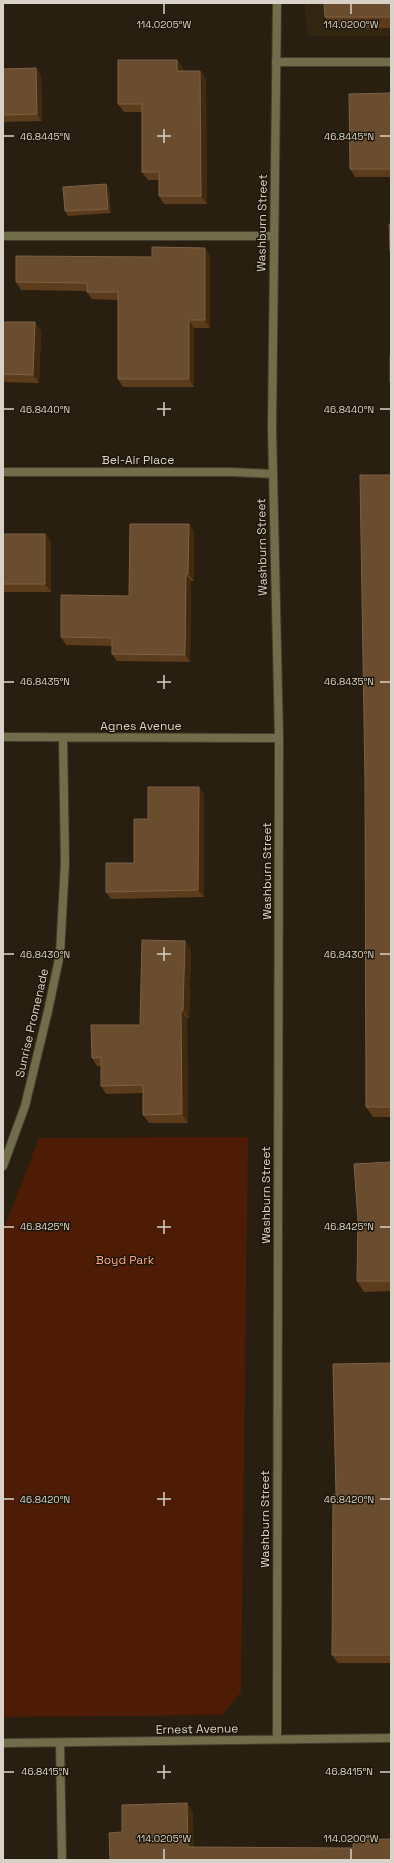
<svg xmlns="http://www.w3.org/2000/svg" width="394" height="1863" viewBox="0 0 394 1863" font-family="'Space Grotesk',sans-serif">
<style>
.built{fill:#322610}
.green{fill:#4e1b04}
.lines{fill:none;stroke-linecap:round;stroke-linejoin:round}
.lane-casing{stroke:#443c2d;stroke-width:10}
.street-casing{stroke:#443c2d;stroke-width:10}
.lane{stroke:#716c49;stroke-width:8}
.street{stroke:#716c49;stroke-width:8}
.wall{fill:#5d3c1c}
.shaded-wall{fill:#422a0f}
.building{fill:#6a4c2e;stroke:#7c6146}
.ticks{fill:none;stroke:#d8d2c8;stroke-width:1.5}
.labels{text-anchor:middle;stroke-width:3;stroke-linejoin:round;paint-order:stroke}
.street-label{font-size:12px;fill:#d8d2c8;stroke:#1e1607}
.park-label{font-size:12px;fill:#fda483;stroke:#1e1607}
.ticks-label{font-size:10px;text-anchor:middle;fill:#d8d2c8;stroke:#1e1607;stroke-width:3;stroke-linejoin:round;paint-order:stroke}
</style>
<rect width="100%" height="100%" fill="#281f10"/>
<!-- built -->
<path class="built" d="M 305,3 L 391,3 L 391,36 L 309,36 L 305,17 Z"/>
<!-- green -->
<path class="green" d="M 248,1137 L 241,1692 L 222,1715 L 3,1717 L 3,1231 L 39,1138 Z"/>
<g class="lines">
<defs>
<path id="lane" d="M 276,62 L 391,62
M 3,236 L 274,236"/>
<path id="street" d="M 277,3 L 272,428 L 279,738 L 277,1739
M 3,472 L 232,472 L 273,474
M 3,737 L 279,738
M 3,1166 L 25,1106 L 48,1011 L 60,954 L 65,863 L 63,738
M 3,1743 L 391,1738
M 60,1743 L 62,1860"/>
</defs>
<!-- lane casing -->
<use href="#lane" class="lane-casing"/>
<!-- street casing -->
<use href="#street" class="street-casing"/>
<!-- lane -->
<use href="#lane" class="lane"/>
<!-- street -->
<use href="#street" class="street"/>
</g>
<!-- wall -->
<path class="wall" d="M 391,3 L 391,28 L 333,29 L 325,17 Z
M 177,60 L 183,68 L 183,71 L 200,71 L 206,79 L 207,204 L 164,204 L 159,196 L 159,180 L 148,180 L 142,172 L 142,112 L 124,112 L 118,104 Z
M 3,69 L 41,75 L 42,121 L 3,122 Z
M 391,95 L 391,177 L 355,177 L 350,169 Z
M 106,184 L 109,189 L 111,213 L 68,216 L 65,211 Z
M 210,255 L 210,328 L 194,328 L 194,387 L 123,387 L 118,379 L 118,300 L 92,299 L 87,292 L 87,291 L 21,290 L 16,282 L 152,257 Z
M 3,322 L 35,322 L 41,331 L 39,383 L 3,382 Z
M 391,475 L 391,1117 L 373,1117 L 366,1107 Z
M 189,524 L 194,532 L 194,581 L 191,581 L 190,662 L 117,661 L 112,654 L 112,646 L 66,645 L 61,637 L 129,596 Z
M 3,534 L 45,534 L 51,542 L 51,592 L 3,592 Z
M 204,794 L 204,897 L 111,899 L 106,892 L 134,863 L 148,819 Z
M 191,949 L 189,1018 L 187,1018 L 188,1123 L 149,1123 L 143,1115 L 143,1093 L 106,1094 L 101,1086 L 101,1066 L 97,1066 L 92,1058 L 140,1025 Z
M 391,1162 L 391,1291 L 364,1292 L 357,1281 Z
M 391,1363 L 391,1663 L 338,1663 L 332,1655 L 336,1495 Z"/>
<!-- shaded-wall -->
<path class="shaded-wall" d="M 177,60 L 183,68 L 183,79 L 177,71 Z
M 36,68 L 41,75 L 42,121 L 37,114 Z
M 200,71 L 206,79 L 207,204 L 201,196 Z
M 106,184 L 109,189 L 111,213 L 108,209 Z
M 205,248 L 210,255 L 210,328 L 205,320 Z
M 189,320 L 194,328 L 194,387 L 189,379 Z
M 35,322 L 41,331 L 39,383 L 33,375 Z
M 189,524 L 194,532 L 194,581 L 188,574 Z
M 45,534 L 51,542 L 51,592 L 45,584 Z
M 186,574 L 191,581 L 190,662 L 185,655 Z
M 199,787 L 204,794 L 204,897 L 198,890 Z
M 185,941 L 191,949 L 189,1018 L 183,1010 Z
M 181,1010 L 187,1018 L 188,1123 L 182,1114 Z
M 187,1803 L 193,1812 L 194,1855 L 188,1847 Z"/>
<!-- building -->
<path class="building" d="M 324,3 L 391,3 L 391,17 L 325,17 Z
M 118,60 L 177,60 L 177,71 L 200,71 L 201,196 L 159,196 L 159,172 L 142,172 L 142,104 L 118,104 Z
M 36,68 L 37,114 L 3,115 L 3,69 Z
M 390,93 L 390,100 L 391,100 L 391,169 L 350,169 L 349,94 Z
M 106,184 L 108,209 L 65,211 L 63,187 Z
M 389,224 L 391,224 L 391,251 L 390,251 Z
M 152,247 L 205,248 L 205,320 L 189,320 L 189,379 L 118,379 L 118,292 L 87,292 L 87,283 L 16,282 L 16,256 L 152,257 Z
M 3,322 L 35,322 L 33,375 L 3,374 Z
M 390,356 L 391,356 L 391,382 L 390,382 Z
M 360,475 L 391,475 L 391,1107 L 366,1107 L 365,780 Z
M 130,524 L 189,524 L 188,574 L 186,574 L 185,655 L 112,654 L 112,638 L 61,637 L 61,595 L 129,596 Z
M 3,534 L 45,534 L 45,584 L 3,584 Z
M 148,787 L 199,787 L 198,890 L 106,892 L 106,863 L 134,863 L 134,819 L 148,819 Z
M 142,940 L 185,941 L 183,1010 L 181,1010 L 182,1114 L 143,1115 L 143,1085 L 101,1086 L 101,1057 L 92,1058 L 91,1025 L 140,1025 Z
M 391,1162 L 391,1281 L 357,1281 L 358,1220 L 354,1164 Z
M 391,1363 L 391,1655 L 332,1655 L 333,1495 L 336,1495 L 333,1364 Z
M 187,1803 L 188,1847 L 353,1848 L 353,1840 L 391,1839 L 391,1860 L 110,1860 L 109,1833 L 122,1832 L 122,1805 Z"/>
<!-- ticks -->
<path class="ticks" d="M 164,4 L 164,14M 351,4 L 351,14M 164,129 L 164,143M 4,136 L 14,136M 157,136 L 171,136M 380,136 L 390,136M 164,402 L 164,416M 4,409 L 14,409M 157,409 L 171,409M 380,409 L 390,409M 164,675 L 164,689M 4,682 L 14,682M 157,682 L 171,682M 380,682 L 390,682M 164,947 L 164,961M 4,954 L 14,954M 157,954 L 171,954M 380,954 L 390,954M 164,1220 L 164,1234M 4,1227 L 14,1227M 157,1227 L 171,1227M 380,1227 L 390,1227M 164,1492 L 164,1506M 4,1499 L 14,1499M 157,1499 L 171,1499M 380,1499 L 390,1499M 164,1765 L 164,1779M 4,1772 L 14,1772M 157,1772 L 171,1772M 380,1772 L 390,1772M 164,1849 L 164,1859M 351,1849 L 351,1859"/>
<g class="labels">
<!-- street labels -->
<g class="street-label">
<text transform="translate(262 223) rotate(-89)" y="4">Washburn Street</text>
<text x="138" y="464">Bel-Air Place</text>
<text transform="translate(262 547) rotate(-91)" y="4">Washburn Street</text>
<text x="141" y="730">Agnes Avenue</text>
<text transform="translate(267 871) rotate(-90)" y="4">Washburn Street</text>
<text transform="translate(32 1023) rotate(-77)" y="4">Sunrise Promenade</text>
<text transform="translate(266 1195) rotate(-90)" y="4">Washburn Street</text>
<text transform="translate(265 1519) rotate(-90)" y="4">Washburn Street</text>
<text transform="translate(197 1729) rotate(-1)" y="4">Ernest Avenue</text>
</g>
<!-- park labels -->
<g class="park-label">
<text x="125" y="1264">Boyd Park</text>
</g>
</g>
<g class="ticks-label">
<text x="164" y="28">114.0205°W</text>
<text x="351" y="28">114.0200°W</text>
<text x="45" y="140">46.8445°N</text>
<text x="349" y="140">46.8445°N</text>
<text x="45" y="413">46.8440°N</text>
<text x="349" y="413">46.8440°N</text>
<text x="45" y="685">46.8435°N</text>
<text x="349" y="685">46.8435°N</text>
<text x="45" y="958">46.8430°N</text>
<text x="349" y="958">46.8430°N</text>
<text x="45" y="1230">46.8425°N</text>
<text x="349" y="1230">46.8425°N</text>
<text x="45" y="1503">46.8420°N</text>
<text x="349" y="1503">46.8420°N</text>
<text x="45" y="1775">46.8415°N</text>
<text x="349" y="1775">46.8415°N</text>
<text x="164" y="1842">114.0205°W</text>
<text x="351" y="1842">114.0200°W</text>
</g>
<!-- border -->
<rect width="394" height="1863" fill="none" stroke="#d8d2c8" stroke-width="8"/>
</svg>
